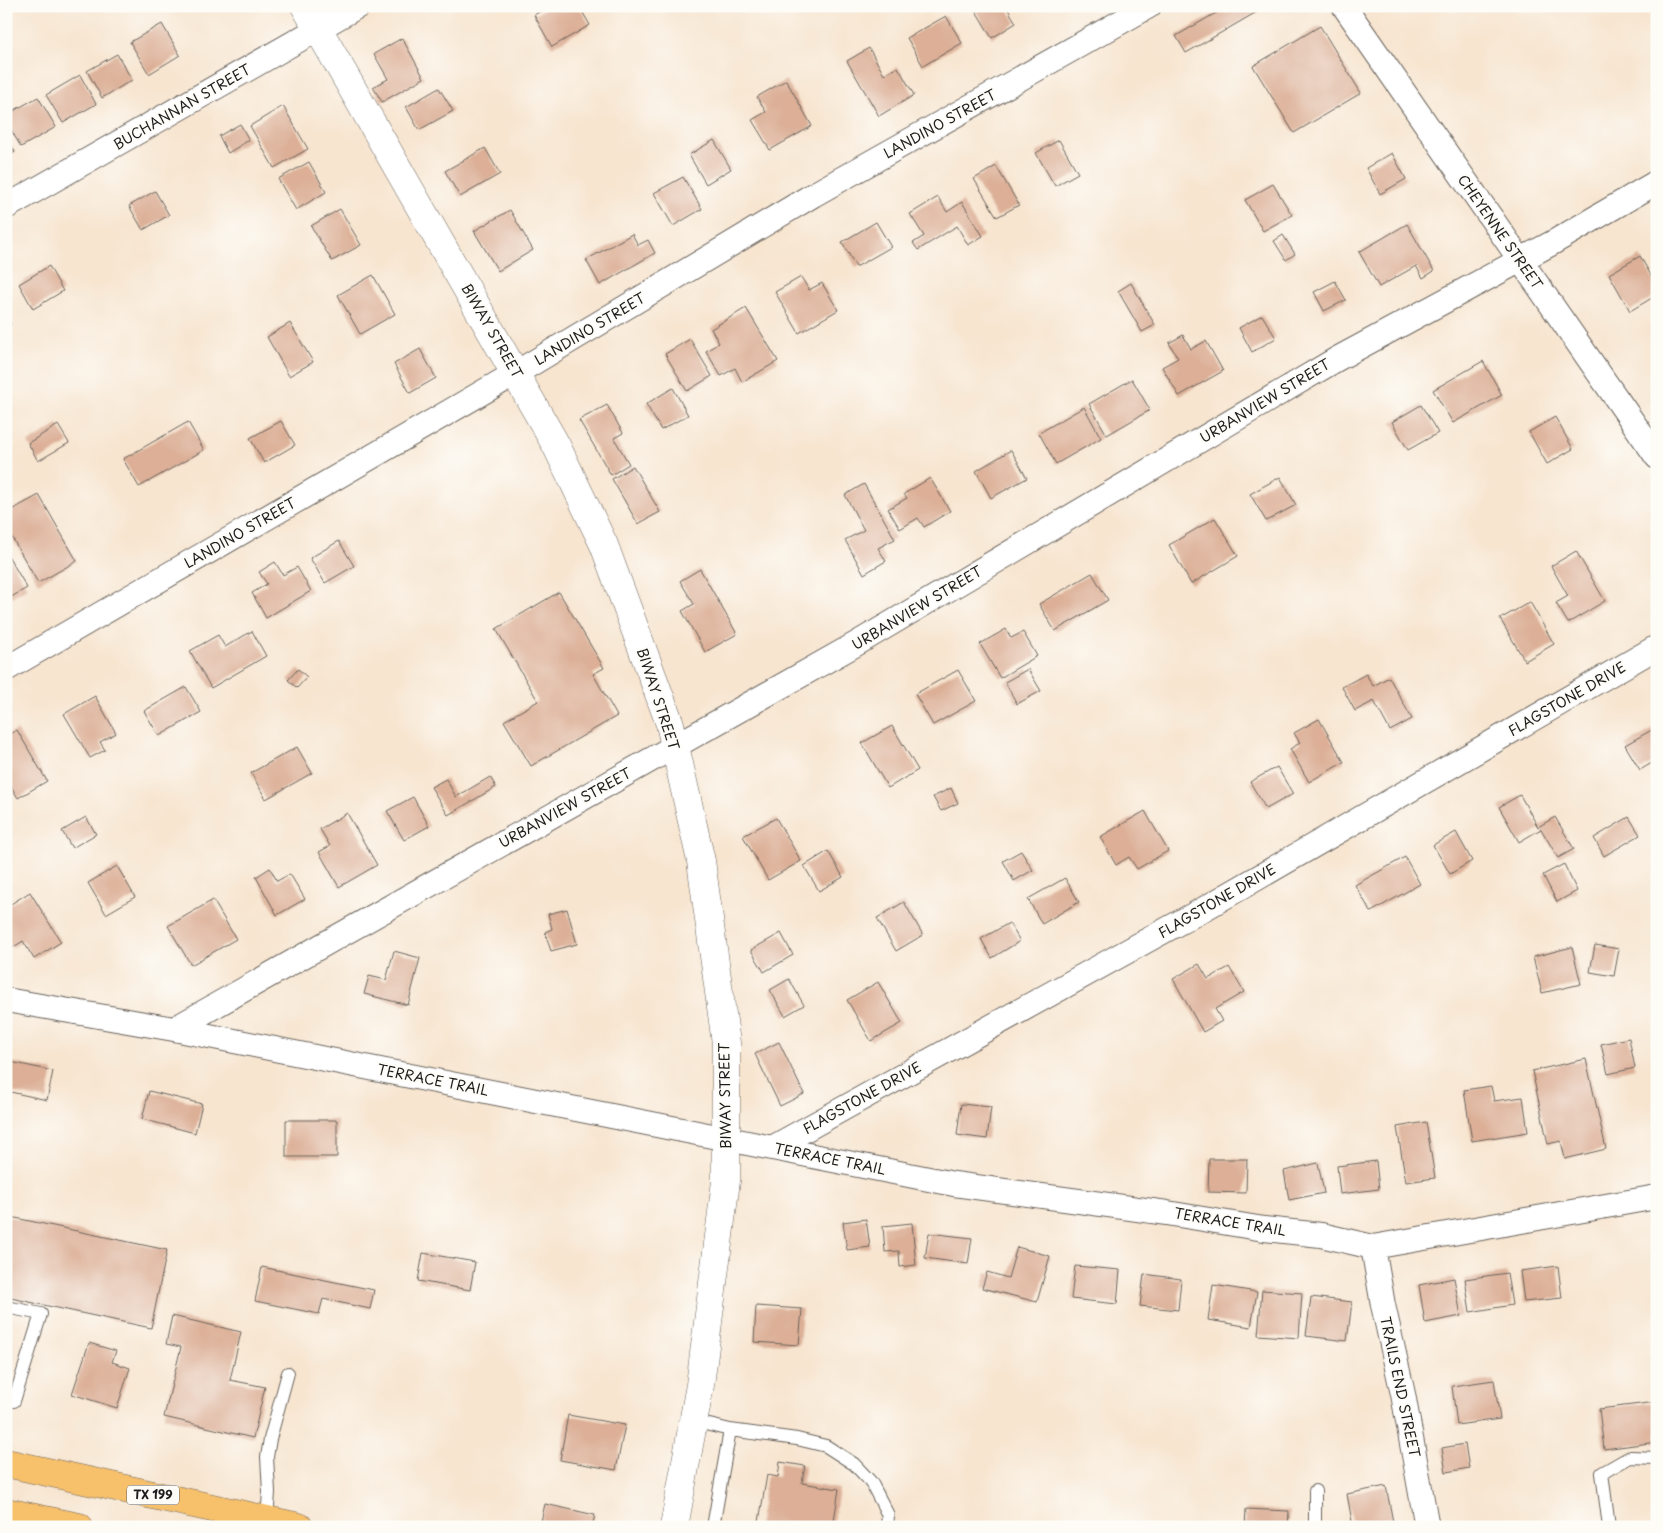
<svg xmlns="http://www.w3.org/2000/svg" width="1663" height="1533" viewBox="0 0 1663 1533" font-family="'Playpen Sans',sans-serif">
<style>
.building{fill:#dcaf96}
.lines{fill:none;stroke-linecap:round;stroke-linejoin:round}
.service-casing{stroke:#69625b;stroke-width:14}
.minor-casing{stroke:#69625b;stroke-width:26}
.tertiary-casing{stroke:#69625b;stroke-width:29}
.primary-casing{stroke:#69625b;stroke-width:29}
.service{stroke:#fff;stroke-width:12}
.minor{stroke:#fff;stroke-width:24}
.tertiary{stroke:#fff;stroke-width:28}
.primary{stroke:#f7c06b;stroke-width:28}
.labels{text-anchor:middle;stroke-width:4;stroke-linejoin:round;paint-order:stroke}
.shield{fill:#fdfcf7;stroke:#605f5e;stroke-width:1}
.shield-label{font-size:12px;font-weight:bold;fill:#1c1c1c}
.street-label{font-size:14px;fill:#1c1c1c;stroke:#fdfcf7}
</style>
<rect width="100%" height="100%" fill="#fdfcf7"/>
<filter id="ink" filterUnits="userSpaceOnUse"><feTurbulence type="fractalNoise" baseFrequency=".02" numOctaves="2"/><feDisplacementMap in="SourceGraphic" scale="10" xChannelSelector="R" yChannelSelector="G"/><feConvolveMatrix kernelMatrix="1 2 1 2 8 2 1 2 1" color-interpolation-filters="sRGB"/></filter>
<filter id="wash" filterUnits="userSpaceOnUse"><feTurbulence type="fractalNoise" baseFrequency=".0096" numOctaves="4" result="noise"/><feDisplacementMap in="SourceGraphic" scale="20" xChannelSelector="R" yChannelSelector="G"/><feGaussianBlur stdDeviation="1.12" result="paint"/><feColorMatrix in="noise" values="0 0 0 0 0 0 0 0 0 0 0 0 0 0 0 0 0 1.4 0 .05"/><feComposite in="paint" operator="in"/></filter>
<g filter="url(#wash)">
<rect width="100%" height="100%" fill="#f7e5d0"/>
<g id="blocks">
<!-- building -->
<path class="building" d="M 549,6 L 579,6 L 590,25 L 552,47 L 534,15 Z
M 973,6 L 1006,6 L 1016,23 L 992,38 Z
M 1228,6 L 1267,6 L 1186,53 L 1176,36 Z
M 946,16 L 962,43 L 923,66 L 907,38 Z
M 162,24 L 180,55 L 149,74 L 130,42 Z
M 1320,26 L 1361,93 L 1294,133 L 1253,66 Z
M 402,38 L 424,78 L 382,102 L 373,87 L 388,79 L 374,54 Z
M 869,48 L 884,75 L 898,67 L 914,95 L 879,116 L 847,61 Z
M 117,54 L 132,80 L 102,98 L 87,71 Z
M 80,75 L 96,104 L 63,123 L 46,95 Z
M 786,80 L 812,126 L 770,150 L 752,120 L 766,112 L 757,97 Z
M 439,88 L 453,111 L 419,130 L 406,107 Z
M 38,97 L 56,127 L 21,147 L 6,121 L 6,115 Z
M 283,106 L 308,149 L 274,168 L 250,126 Z
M 240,124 L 249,140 L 228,153 L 219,136 Z
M 6,137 L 15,152 L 6,157 Z
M 714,140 L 731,169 L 706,184 L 689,155 Z
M 1059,140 L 1078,173 L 1055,186 L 1036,153 Z
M 485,148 L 500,174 L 460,197 L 445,171 Z
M 1392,153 L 1406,179 L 1380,194 L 1366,168 Z
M 309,162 L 326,192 L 296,210 L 278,179 Z
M 996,166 L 1019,205 L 997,217 L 974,179 Z
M 683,177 L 702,209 L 673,226 L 654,193 Z
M 1273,184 L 1292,215 L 1263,231 L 1245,200 Z
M 155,191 L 169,215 L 143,230 L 129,206 Z
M 938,197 L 947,212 L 962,202 L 983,236 L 968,245 L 957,226 L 918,250 L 913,243 L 924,236 L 910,214 Z
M 340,209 L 361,245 L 332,261 L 311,226 Z
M 510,210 L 533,250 L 498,271 L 474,231 Z
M 876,222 L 891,247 L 856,267 L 842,242 Z
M 1407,224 L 1434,271 L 1423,278 L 1416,266 L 1379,287 L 1359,252 Z
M 632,234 L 638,245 L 648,240 L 655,253 L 600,285 L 586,260 Z
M 1283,235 L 1295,254 L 1286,260 L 1274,241 Z
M 1640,256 L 1657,286 L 1657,295 L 1630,311 L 1609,274 Z
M 49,266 L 63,291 L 33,309 L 19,284 Z
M 373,275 L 395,314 L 360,334 L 338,295 Z
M 801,277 L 809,290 L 822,283 L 838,310 L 799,333 L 775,292 Z
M 1335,281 L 1346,300 L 1324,311 L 1314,292 Z
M 1131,283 L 1155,325 L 1142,332 L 1118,291 Z
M 746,308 L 778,361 L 742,382 L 735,368 L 721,376 L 706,351 L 719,343 L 711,329 Z
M 1262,315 L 1276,338 L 1252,352 L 1239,328 Z
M 6,316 L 11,324 L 6,326 Z
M 290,323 L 313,362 L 289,376 L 267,337 Z
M 1183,335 L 1191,349 L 1206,341 L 1223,371 L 1179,396 L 1162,367 L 1178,358 L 1169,343 Z
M 690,339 L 712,376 L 687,391 L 665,354 Z
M 420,349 L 436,378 L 410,393 L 394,364 Z
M 1483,361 L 1502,395 L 1453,423 L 1433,390 Z
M 1132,379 L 1150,410 L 1107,435 L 1089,404 Z
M 673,388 L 688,415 L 661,430 L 646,404 Z
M 607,405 L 623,433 L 614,438 L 629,464 L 611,475 L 579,420 Z
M 1421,405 L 1438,433 L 1408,450 L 1392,422 Z
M 1084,407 L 1101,438 L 1056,464 L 1039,433 Z
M 1555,417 L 1573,449 L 1547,464 L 1529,432 Z
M 281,421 L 295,445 L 264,463 L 250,438 Z
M 188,422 L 204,450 L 139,487 L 123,459 Z
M 58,425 L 69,443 L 38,461 L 28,443 Z
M 1011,450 L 1027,478 L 991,498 L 976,471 Z
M 633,466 L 660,512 L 638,524 L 612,479 Z
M 1280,477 L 1296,505 L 1266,521 L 1250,494 Z
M 930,478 L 950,511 L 924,527 L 918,518 L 900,529 L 888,509 L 907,498 L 904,494 Z
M 864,484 L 895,539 L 878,548 L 886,561 L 864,574 L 845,540 L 864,530 L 845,495 Z
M 39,495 L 77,561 L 38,583 L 6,527 L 6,513 Z
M 1215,518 L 1238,556 L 1191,584 L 1169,545 Z
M 339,541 L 354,566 L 325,583 L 310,558 Z
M 1576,551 L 1605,601 L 1568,623 L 1556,603 L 1568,596 L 1551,566 Z
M 6,552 L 27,588 L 6,600 Z
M 275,562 L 283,575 L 297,567 L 311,591 L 266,618 L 252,593 L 267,584 L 259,572 Z
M 700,569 L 737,634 L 705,652 L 682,611 L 694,604 L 680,581 Z
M 1092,573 L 1108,600 L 1055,631 L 1039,604 Z
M 559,592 L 604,668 L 593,674 L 617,716 L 531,766 L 504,721 L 538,701 L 496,629 Z
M 1530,602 L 1554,644 L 1525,661 L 1500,619 Z
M 1006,629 L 1011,638 L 1023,632 L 1037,656 L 1000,678 L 980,644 Z
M 252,631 L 266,656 L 211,688 L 190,651 L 218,635 L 225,647 Z
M 298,669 L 307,677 L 297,688 L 288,680 Z
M 1028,669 L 1041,691 L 1017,704 L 1005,682 Z
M 958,670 L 976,701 L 933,725 L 915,694 Z
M 1366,674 L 1373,686 L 1389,677 L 1412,719 L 1390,731 L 1374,701 L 1355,711 L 1342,687 Z
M 186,687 L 201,712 L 159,736 L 144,711 Z
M 95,696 L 116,733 L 100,742 L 105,750 L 90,758 L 64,714 Z
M 1319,719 L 1344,762 L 1309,782 L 1290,749 L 1300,743 L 1294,733 Z
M 892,726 L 918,770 L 888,788 L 862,743 Z
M 1657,727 L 1657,760 L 1640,770 L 1625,745 Z
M 17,730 L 47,781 L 18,798 L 6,778 L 6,736 Z
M 297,747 L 312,773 L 266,799 L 251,773 Z
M 1277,767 L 1293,794 L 1266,809 L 1250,782 Z
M 490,777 L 496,787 L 448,815 L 431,787 L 446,779 L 456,797 Z
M 951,788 L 958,803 L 941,811 L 933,797 Z
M 1520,795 L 1538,827 L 1555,817 L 1574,849 L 1558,858 L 1541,829 L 1519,842 L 1499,807 Z
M 413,797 L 429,826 L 404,840 L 387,811 Z
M 1145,811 L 1168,851 L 1137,869 L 1129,857 L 1116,865 L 1100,837 Z
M 347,813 L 377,865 L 339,887 L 319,852 L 330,846 L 320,829 Z
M 86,817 L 96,834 L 72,848 L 62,831 Z
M 1629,817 L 1640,835 L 1604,856 L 1594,838 Z
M 776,818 L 801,861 L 768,880 L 743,836 Z
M 1456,832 L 1472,861 L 1450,874 L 1433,845 Z
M 828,851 L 843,877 L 819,891 L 804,866 Z
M 1021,851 L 1033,870 L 1014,881 L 1003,861 Z
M 1405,857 L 1420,884 L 1371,912 L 1355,885 Z
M 1564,864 L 1577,891 L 1557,902 L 1543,875 Z
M 117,866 L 135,897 L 106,914 L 88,883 Z
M 270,868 L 277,881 L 290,874 L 305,899 L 277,915 L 256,877 Z
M 1065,878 L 1079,902 L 1042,924 L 1028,899 Z
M 30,892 L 61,942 L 34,959 L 23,941 L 12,948 L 6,939 L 6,907 Z
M 213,900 L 236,939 L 191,965 L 168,926 Z
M 904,902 L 923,935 L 896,951 L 877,918 Z
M 567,909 L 577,944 L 551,951 L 545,932 L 552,929 L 548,914 Z
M 1009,923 L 1020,941 L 992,958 L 981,939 Z
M 781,933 L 793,955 L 764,972 L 751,950 Z
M 1595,945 L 1619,949 L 1614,976 L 1590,972 Z
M 1572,947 L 1581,984 L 1542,993 L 1533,957 Z
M 394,951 L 420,958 L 408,1005 L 364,994 L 369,976 L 386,980 Z
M 1199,964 L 1208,979 L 1229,967 L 1244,992 L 1215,1009 L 1222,1021 L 1203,1032 L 1173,979 Z
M 789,979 L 804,1005 L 785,1016 L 770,990 Z
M 878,982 L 902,1023 L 871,1041 L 847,1000 Z
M 1629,1038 L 1635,1068 L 1608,1074 L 1601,1044 Z
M 779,1042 L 804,1094 L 780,1106 L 755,1054 Z
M 1586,1059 L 1606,1149 L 1565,1159 L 1561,1141 L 1548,1144 L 1532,1071 Z
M 6,1061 L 53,1071 L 47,1100 L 6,1091 Z
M 1491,1086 L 1494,1101 L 1523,1097 L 1528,1132 L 1472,1141 L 1464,1090 Z
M 149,1091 L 202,1104 L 195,1133 L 142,1119 Z
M 961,1104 L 991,1107 L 987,1139 L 957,1135 Z
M 286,1120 L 337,1120 L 337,1157 L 286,1157 Z
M 1426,1122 L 1435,1178 L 1406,1182 L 1397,1127 Z
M 1209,1159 L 1247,1159 L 1246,1193 L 1208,1192 Z
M 1376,1161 L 1379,1189 L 1340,1194 L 1337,1166 Z
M 1318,1163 L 1324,1193 L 1289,1200 L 1284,1171 Z
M 6,1216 L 167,1250 L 151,1328 L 6,1297 Z
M 866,1219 L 870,1247 L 847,1250 L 843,1222 Z
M 912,1223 L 916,1265 L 900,1267 L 899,1251 L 885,1252 L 883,1226 Z
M 929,1233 L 972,1238 L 968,1264 L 925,1258 Z
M 1017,1247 L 1050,1256 L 1037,1302 L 982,1288 L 987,1272 L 1008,1278 Z
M 423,1253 L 475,1262 L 470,1290 L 418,1281 Z
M 1075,1266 L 1120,1270 L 1117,1304 L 1071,1299 Z
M 1558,1266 L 1562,1298 L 1524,1302 L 1520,1271 Z
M 262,1267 L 374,1290 L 370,1309 L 323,1299 L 319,1314 L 255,1301 Z
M 1507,1273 L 1512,1305 L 1470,1312 L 1465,1279 Z
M 1144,1274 L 1181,1279 L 1178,1310 L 1140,1306 Z
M 1454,1278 L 1461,1316 L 1425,1323 L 1419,1285 Z
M 1213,1285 L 1257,1292 L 1251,1327 L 1208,1320 Z
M 1262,1290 L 1302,1293 L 1299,1338 L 1258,1335 Z
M 1311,1297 L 1352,1302 L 1347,1341 L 1306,1336 Z
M 756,1306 L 802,1309 L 799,1345 L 754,1342 Z
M 172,1316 L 241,1332 L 230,1380 L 265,1387 L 253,1438 L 164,1417 L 181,1347 L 166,1344 Z
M 89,1343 L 116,1351 L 112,1362 L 130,1368 L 117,1408 L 72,1394 Z
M 1494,1380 L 1500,1419 L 1457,1425 L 1452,1386 Z
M 1657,1402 L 1657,1442 L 1604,1449 L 1599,1409 Z
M 568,1415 L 625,1425 L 616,1470 L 560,1460 Z
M 1465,1444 L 1469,1468 L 1446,1472 L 1442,1448 Z
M 780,1462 L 805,1466 L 802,1483 L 839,1489 L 833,1527 L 758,1527 L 767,1475 L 778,1477 Z
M 1386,1486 L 1394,1527 L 1353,1527 L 1347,1494 Z
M 545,1504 L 595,1515 L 592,1527 L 540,1526 Z
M 1246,1509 L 1289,1511 L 1288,1527 L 1245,1527 Z"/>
</g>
</g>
<g filter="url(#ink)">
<use href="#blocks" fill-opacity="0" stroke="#69625b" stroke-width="1"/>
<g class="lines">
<defs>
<path id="service" d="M 6,1307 L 41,1314 L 14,1401 L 6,1399
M 693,1421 L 730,1430 L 797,1439 L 826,1446 L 854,1464 L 871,1482 L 888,1515 L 887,1527
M 1315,1491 L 1315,1527
M 267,1520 L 269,1492 L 267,1457 L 270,1439 L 288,1373
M 713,1527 L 730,1430
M 1609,1527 L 1602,1473 L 1630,1457 L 1657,1458"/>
<path id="minor" d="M 1344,6 L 1657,457
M 6,207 L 358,6
M 6,669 L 516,373 L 813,195 L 1149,6
M 6,1000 L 174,1029 L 954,1184 L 1167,1213 L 1264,1229 L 1321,1235 L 1373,1247 L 1657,1197
M 174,1029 L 856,644 L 1337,359 L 1554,242 L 1657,182
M 772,1148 L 1202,910 L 1657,647
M 1373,1247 L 1383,1305 L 1403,1394 L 1427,1527"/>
<path id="tertiary" d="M 305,6 L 556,445 L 604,545 L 670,724 L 701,861 L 726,1043 L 726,1181 L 700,1385 L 674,1527"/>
<path id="primary" d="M 6,1463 L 299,1527
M 6,1512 L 79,1527"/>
</defs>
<!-- service casing -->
<use href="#service" class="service-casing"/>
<!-- minor casing -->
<use href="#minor" class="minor-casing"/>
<!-- tertiary casing -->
<use href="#tertiary" class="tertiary-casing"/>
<!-- primary casing -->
<use href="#primary" class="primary-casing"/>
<!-- service -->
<use href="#service" class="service"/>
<!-- minor -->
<use href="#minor" class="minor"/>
<!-- tertiary -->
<use href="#tertiary" class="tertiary"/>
<!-- primary -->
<use href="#primary" class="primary"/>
</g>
</g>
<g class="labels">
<!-- shield labels -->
<rect class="shield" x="127" y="1485.5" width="52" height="19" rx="4"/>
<g class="shield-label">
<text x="153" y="1499">TX 199</text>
</g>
<!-- street labels -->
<g class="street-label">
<text transform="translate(182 107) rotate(-30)" y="5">BUCHANNAN STREET</text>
<text transform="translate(940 124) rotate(-29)" y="5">LANDINO STREET</text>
<text transform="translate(1500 232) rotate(55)" y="5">CHEYENNE STREET</text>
<text transform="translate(590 329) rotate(-31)" y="5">LANDINO STREET</text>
<text transform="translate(492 331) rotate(60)" y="5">BIWAY STREET</text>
<text transform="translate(1265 401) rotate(-31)" y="5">URBANVIEW STREET</text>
<text transform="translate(240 533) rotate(-30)" y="5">LANDINO STREET</text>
<text transform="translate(917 608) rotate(-31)" y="5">URBANVIEW STREET</text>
<text transform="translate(658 699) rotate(72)" y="5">BIWAY STREET</text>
<text transform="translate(1567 699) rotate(-30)" y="5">FLAGSTONE DRIVE</text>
<text transform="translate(565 808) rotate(-29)" y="5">URBANVIEW STREET</text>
<text transform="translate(1217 901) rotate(-30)" y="5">FLAGSTONE DRIVE</text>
<text transform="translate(433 1080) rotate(11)" y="5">TERRACE TRAIL</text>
<text transform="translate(725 1096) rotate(-91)" y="5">BIWAY STREET</text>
<text transform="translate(862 1098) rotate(-29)" y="5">FLAGSTONE DRIVE</text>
<text transform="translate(830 1159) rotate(11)" y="5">TERRACE TRAIL</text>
<text transform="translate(1230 1222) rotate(9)" y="5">TERRACE TRAIL</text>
<text transform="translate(1400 1387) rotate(78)" y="5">TRAILS END STREET</text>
</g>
</g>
<!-- margin -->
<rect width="1663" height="1533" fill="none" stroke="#fdfcf7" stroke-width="25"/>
</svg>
